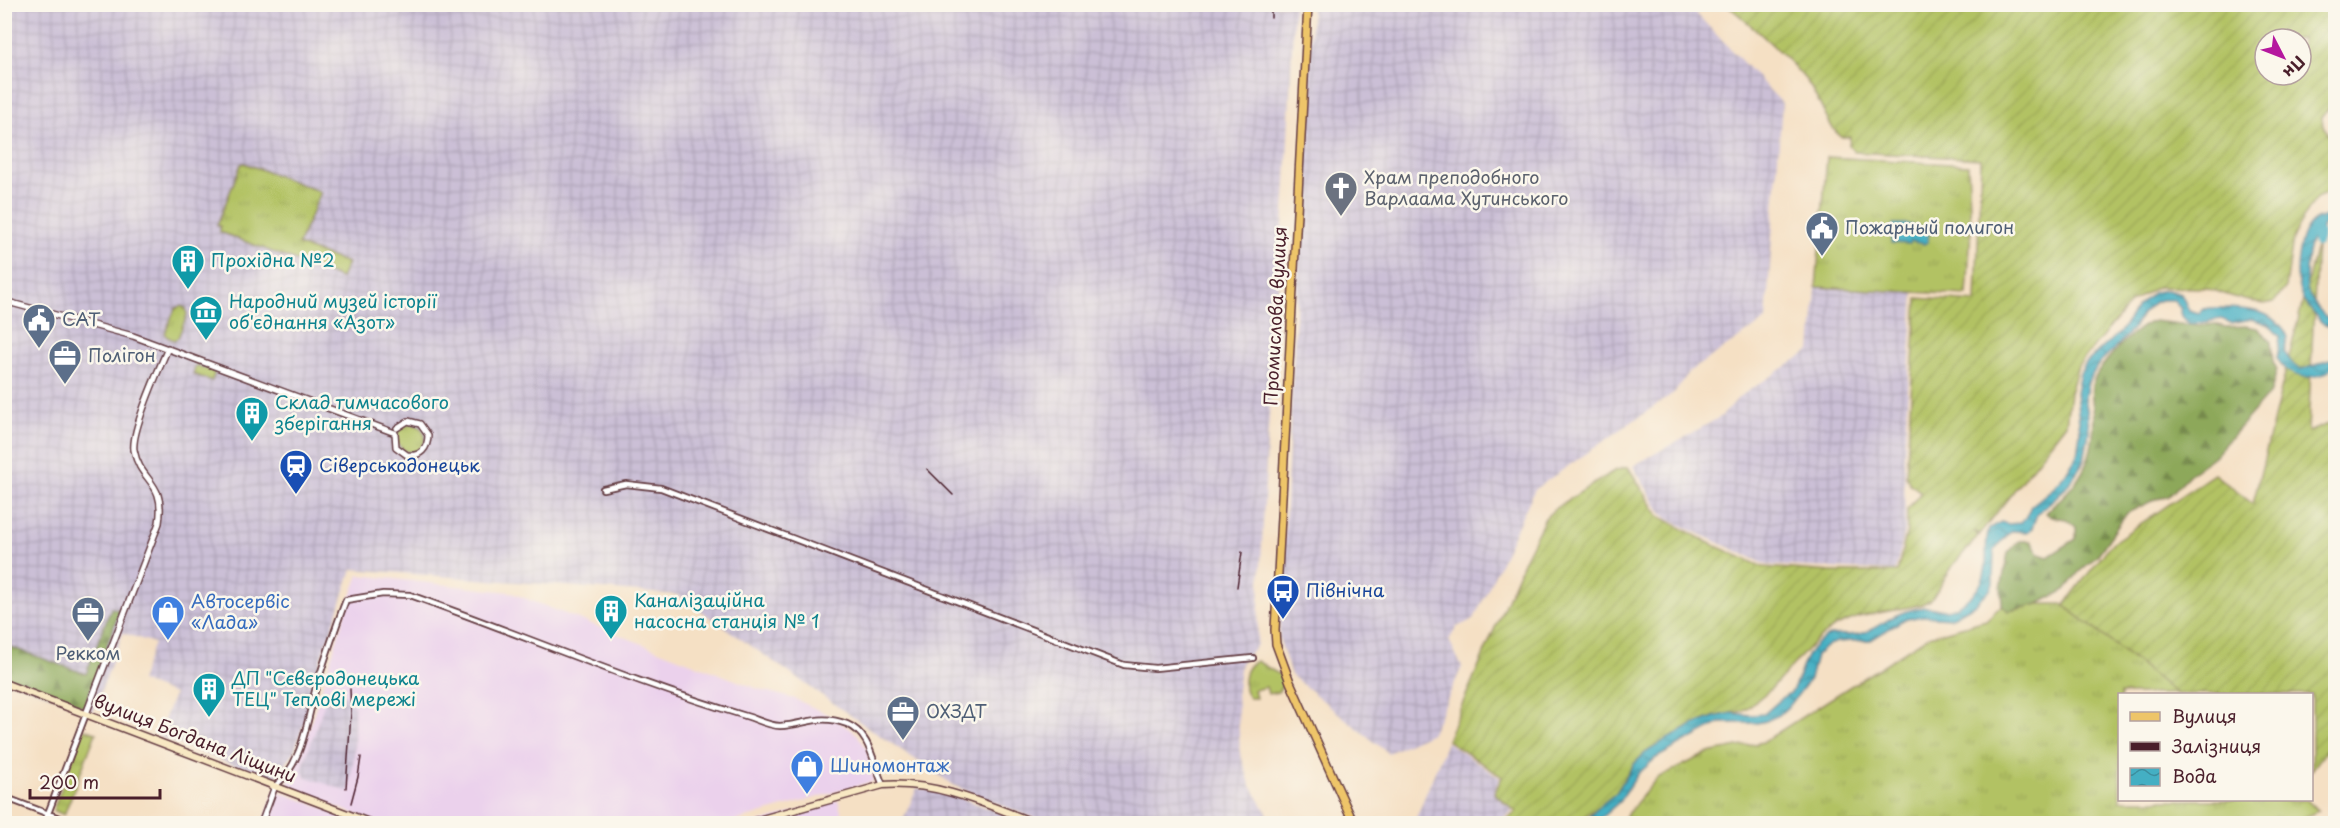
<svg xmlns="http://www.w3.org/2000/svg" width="2340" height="828" viewBox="0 0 2340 828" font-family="'Playpen Sans',sans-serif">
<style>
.built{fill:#ebd1ec}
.industrial{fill:url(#industrial-grid)}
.grass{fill:url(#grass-tufts);stroke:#7e7048;stroke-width:1.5}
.forest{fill:url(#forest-firs);stroke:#6c6442;stroke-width:1.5}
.garden{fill:url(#garden-furrows);stroke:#7e7048;stroke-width:1.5;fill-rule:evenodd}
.water{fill:url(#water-waves);stroke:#476777;stroke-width:1.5}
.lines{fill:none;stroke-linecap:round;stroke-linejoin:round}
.river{stroke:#44afc3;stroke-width:8}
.minor-casing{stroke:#643c42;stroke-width:8}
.tertiary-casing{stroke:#643c42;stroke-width:8}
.secondary-casing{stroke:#643c42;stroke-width:9}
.primary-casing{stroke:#643c42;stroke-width:10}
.minor{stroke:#fff;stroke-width:4.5}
.tertiary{stroke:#fff;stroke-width:5}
.secondary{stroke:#f8e8c3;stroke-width:6}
.primary{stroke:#eec569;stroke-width:7}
.rail{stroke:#4a1f2b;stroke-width:1.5}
.labels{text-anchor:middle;stroke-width:5;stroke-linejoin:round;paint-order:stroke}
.worship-label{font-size:18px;fill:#5b616d;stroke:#fbf7ec;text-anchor:start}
.service-label{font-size:18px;fill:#4e5e75;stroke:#fbf7ec;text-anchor:start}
.culture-label{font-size:18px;fill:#0d838f;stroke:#fbf7ec;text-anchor:start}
.street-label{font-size:18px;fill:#4a1f2b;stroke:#fbf7ec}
.transit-label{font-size:18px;fill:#164399;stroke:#fbf7ec;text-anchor:start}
.shop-label{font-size:18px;fill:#366cbe;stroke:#fbf7ec;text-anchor:start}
</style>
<defs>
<pattern id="industrial-grid" width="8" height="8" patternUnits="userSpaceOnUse" patternTransform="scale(1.5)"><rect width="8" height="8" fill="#cbbfd6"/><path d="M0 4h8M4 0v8" fill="none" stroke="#b0a4b8"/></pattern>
<pattern id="grass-tufts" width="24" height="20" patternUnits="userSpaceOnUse" patternTransform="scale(1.5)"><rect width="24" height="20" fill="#b2c264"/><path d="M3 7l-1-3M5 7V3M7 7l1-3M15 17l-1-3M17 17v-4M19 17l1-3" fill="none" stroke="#9ba657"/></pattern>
<pattern id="forest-firs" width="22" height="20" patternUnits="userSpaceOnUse" patternTransform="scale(1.5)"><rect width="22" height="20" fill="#8da85a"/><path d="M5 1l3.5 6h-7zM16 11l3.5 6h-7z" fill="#75884b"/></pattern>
<pattern id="garden-furrows" width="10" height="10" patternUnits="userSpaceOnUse" patternTransform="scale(1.5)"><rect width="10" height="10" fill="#b2c264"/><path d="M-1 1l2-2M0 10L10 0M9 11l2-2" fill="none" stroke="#9ba657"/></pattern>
<pattern id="water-waves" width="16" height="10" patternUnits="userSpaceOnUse" patternTransform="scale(1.5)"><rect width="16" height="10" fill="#44afc3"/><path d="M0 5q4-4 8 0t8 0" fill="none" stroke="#3b8e9f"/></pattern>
</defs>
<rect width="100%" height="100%" fill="#fbf7ec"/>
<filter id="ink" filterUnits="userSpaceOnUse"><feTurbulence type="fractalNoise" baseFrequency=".0167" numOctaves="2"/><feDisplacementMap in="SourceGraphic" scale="12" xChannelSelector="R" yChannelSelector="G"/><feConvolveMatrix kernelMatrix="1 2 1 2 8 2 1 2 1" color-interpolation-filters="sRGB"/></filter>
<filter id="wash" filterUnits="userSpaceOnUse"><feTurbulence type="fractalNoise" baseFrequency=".008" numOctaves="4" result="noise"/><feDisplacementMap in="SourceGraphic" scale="24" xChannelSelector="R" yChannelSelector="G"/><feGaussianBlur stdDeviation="1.35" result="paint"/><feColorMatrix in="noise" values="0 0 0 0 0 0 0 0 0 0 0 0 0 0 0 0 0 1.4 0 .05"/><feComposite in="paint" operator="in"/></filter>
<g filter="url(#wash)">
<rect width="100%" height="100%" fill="#f5e0c4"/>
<!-- built -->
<path class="built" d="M 359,575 L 509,592 L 758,689 L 795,699 L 829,715 L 857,734 L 867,749 L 874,781 L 728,823 L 381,824 L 334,806 L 289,787 L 288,778 L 303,748 L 348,604 Z
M 275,790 L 364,823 L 263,824 Z
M 838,800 L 844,823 L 753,824 Z"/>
<!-- industrial -->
<path class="industrial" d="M 4,5 L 1294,5 L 1286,184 L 1267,444 L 1257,645 L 1241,663 L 1237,690 L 1240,752 L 1250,784 L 1273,823 L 1054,824 L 1028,816 L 955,786 L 870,729 L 678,595 L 352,569 L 331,632 L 324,648 L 306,718 L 294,752 L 274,781 L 158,736 L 174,694 L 140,681 L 154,643 L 123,633 L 93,712 L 5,679 Z
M 1312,5 L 1688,5 L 1782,103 L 1766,320 L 1690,371 L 1675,392 L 1535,489 L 1474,619 L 1457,627 L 1449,640 L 1462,667 L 1432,733 L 1388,753 L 1291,675 L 1279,638 Z
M 1816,287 L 1914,292 L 1904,454 L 1905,531 L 1895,571 L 1767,565 L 1674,522 L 1661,513 L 1633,466 L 1722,416 L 1739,397 L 1811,350 Z
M 329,690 L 348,696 L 348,702 L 354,706 L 354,755 L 349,792 L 304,776 L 305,773 L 301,772 Z
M 1447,742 L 1500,778 L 1493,793 L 1513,811 L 1497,823 L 1414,823 Z
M 917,788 L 947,793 L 1029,823 L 901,824 Z"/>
<!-- grass -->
<path class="grass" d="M 1827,157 L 1968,165 L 1971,229 L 1967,295 L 1816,287 Z
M 244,163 L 321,192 L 298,245 L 348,263 L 341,278 L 220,232 L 220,226 L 217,225 L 241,164 Z
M 180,306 L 186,308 L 187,315 L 178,338 L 174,340 L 167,337 L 165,333 L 175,309 Z
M 196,365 L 215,372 L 212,381 L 193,374 Z
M397 438a14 14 0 1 1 28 0a14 14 0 1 1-28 0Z
M 2038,604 L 2064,604 L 2177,694 L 2120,694 L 2120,800 L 2307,800 L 2318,811 L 2291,824 L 1619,824 L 1657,778 L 1708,753 L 1763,742 L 1929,636 L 1986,620 L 2002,605 L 2009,611 Z
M 1257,661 L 1280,675 L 1286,681 L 1278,692 L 1268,694 L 1266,687 L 1254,690 L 1256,698 L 1249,698 C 1242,687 1241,666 1257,661 Z
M 84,729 L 96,733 L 64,815 L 53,810 Z"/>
<!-- forest -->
<path class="forest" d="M 2154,321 L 2198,326 L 2215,324 L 2225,327 L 2246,326 L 2257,328 L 2271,341 L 2273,362 L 2277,369 L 2271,392 L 2214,456 L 2190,474 L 2168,497 L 2156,499 L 2127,513 L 2097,556 L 2078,573 L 2065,590 L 2038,604 L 2008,611 L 2002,605 L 2001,588 L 2008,553 L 2019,541 L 2031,541 L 2039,554 L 2048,557 L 2076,539 L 2076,527 L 2066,519 L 2051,517 L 2046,513 C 2063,496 2080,483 2088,459 C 2092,447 2094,431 2094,418 C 2094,407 2090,398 2092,386 C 2097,366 2135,326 2154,321 Z
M 111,608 L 120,610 L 84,707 L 5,677 L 5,645 L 86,674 Z"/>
<!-- garden -->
<path class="garden" d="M 1727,5 L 2335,5 L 2335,100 L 2322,117 L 2323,126 L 2335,142 L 2335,190 L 2316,198 L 2298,227 L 2293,239 L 2286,287 L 2274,302 L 2264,304 L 2244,300 L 2205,288 L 2157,287 L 2131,302 L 2078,366 L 2070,393 L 2066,424 L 1980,534 L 1974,531 L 1979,535 L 1954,564 L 1931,600 L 1920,605 L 1858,617 L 1836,626 L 1815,641 L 1773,687 L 1750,706 L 1742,711 L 1714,717 L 1693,725 L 1645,753 L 1634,764 L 1616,793 L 1577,823 L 1502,823 L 1516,812 L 1494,793 L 1502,777 L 1447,740 L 1524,560 L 1545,518 L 1557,507 L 1614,471 L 1628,467 L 1659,516 L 1709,543 L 1763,567 L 1832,572 L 1897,572 L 1907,531 L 1907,510 L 1921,492 L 1910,484 L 1906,476 L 1917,298 L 1976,302 L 1981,159 L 1854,152 L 1849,145 L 1850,137 L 1842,137 C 1827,128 1819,96 1805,79 C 1785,55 1751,25 1727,5 ZM 2265,39 L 2301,39 L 2301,75 L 2265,75 Z
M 2317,243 L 2308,432 L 2335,421 L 2335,739 L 2312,770 L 2312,694 L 2177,694 L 2064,605 L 2112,543 L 2214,474 L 2253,504 Z"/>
<!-- water -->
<path class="water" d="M 2332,215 L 2335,215 L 2335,223 L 2323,226 L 2317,243 L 2317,231 C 2307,240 2304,278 2308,291 C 2311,301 2325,319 2335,322 L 2335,328 C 2327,328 2321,323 2316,316 C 2311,310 2305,304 2302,297 C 2293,280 2297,238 2310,224 C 2315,218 2324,216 2332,215 Z
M 1893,224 L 1908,224 L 1929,229 L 1928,242 L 1924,244 L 1910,241 L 1910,244 L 1891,243 Z
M 2167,290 L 2181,294 L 2189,310 L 2199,313 L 2203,309 L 2210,308 C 2238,308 2275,306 2288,337 L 2284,351 C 2297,374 2301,370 2321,363 C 2327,361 2330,361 2335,358 L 2335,367 C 2315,382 2290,381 2277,358 L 2280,337 L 2269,325 L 2252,319 L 2231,323 L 2221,319 L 2194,324 L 2188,323 L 2182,316 L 2180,308 L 2174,300 L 2161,300 L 2153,303 L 2142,314 L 2134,327 L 2120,343 L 2099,363 L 2088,382 L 2085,397 L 2088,415 L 2089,432 L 2084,461 L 2066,488 L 2037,514 L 2032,528 L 2028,532 L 2013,531 L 2008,534 L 1994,551 L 1993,583 L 1990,590 L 1974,605 L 1951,618 L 1922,616 L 1903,620 L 1871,640 L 1837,642 L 1828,645 L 1816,656 L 1810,679 L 1791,704 L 1779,715 L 1766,721 L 1757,723 L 1720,723 L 1656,758 L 1638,774 L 1619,802 L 1595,823 L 1585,823 L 1597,808 L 1616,793 L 1634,764 L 1645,753 L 1662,742 L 1693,725 L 1714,717 L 1731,713 L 1751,715 L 1764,714 L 1786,695 L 1791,693 C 1802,675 1803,653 1820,641 C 1835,630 1843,637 1859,634 C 1877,630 1888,617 1904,612 C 1911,610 1919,607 1927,607 C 1933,607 1939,610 1945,610 C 1957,609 1976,594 1981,583 C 1990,567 1983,546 1989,529 L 2001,522 L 2008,524 L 2020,523 L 2026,517 L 2031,506 L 2052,489 L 2068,470 L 2077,455 L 2080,432 L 2076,392 L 2080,373 L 2086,363 L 2120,332 L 2137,307 L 2154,292 Z"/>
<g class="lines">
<!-- river -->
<path class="river" d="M 2311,234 L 2313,229 L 2317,243 L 2320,234"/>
</g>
</g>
<g filter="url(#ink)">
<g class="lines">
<defs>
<path id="minor" d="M 603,489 L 626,484 L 661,488 L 1124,665 L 1155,668 L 1253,658
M 275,786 C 304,763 307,717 317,684 C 326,656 335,628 346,600 L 383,594 L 410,595 C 523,635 634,683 749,717 C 758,720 770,726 780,726 C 805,725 819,713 847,724 C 871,734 873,764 883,785
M 4,797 L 75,824
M 44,824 L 86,714"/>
<path id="tertiary" d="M 4,301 L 133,336 L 395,433 L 396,447 L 407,455 C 420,457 428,449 428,435 L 420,424 L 408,421 L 397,428
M 86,714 L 159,523 C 166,480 140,483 134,450 C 131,430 159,369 168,348
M 261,824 L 275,786"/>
<path id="secondary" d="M 4,683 L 374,824
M 744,824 L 883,785 C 937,781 988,805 1038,824"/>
<path id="primary" d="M 1308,4 L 1275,630 L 1276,644 L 1290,682 L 1354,824"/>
</defs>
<!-- minor casing -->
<use href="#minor" class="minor-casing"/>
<!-- tertiary casing -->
<use href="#tertiary" class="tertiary-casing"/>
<!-- secondary casing -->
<use href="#secondary" class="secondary-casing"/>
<!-- primary casing -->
<use href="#primary" class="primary-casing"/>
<!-- minor -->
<use href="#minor" class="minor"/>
<!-- tertiary -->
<use href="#tertiary" class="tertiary"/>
<!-- secondary -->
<use href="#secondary" class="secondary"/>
<!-- primary -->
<use href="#primary" class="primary"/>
<!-- rail -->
<path class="rail" d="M 1271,4 L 1271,18
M 927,469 L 953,495
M 1237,587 L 1242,552
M 346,788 L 351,713 L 350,689
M 351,803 L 358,777 L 361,757"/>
</g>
</g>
<!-- icons -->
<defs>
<symbol id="church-pin" viewBox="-11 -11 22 30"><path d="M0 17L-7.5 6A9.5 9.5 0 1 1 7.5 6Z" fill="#6b7280" stroke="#fbf7ec"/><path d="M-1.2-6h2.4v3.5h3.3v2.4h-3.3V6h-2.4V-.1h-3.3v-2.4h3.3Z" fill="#fff"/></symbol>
<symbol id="civic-pin" viewBox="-11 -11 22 30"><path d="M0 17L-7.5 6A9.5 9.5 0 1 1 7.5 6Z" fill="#5c6f8a" stroke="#fbf7ec"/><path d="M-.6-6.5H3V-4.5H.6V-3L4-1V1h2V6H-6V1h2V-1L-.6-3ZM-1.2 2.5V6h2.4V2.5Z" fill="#fff"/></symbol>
<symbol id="building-pin" viewBox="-11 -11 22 30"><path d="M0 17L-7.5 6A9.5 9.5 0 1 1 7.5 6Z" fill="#0f9aa8" stroke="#fbf7ec"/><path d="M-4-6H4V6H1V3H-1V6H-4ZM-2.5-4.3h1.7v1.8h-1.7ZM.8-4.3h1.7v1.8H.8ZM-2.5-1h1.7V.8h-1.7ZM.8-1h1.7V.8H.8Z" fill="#fff"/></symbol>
<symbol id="museum-pin" viewBox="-11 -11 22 30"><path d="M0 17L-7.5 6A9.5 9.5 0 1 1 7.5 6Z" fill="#0f9aa8" stroke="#fbf7ec"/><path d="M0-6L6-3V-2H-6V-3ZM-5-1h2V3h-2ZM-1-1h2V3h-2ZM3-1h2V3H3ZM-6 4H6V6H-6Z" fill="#fff"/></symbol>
<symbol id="office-pin" viewBox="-11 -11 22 30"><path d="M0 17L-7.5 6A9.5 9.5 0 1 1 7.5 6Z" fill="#5c6f8a" stroke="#fbf7ec"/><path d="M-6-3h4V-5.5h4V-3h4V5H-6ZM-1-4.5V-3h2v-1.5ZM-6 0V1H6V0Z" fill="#fff"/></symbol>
<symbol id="station-pin" viewBox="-11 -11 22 30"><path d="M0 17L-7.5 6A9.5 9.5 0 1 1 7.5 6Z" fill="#1a4fb4" stroke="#fbf7ec"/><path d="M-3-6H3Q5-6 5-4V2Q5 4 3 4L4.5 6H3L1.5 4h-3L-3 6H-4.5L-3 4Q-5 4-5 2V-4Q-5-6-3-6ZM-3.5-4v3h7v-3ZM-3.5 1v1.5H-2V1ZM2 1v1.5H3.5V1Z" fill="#fff"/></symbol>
<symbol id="bus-pin" viewBox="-11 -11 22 30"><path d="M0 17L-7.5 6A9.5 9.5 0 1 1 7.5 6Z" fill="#1a4fb4" stroke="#fbf7ec"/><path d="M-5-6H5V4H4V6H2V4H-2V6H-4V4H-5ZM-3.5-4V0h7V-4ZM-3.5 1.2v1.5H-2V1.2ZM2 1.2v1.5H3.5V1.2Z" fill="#fff"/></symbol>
<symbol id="shop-pin" viewBox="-11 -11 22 30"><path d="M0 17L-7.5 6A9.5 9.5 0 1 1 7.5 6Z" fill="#3f7fe0" stroke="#fbf7ec"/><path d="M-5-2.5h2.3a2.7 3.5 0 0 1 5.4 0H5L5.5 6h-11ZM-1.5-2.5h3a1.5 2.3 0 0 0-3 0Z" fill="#fff"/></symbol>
</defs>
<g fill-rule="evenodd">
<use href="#church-pin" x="1322" y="169" width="38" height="52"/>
<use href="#civic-pin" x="1803" y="209" width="38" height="52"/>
<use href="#building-pin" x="169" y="242" width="38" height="52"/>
<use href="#museum-pin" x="187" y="293" width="38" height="52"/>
<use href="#civic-pin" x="20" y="301" width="38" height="52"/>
<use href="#office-pin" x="46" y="337" width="38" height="52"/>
<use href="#building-pin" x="233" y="394" width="38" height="52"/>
<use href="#station-pin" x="277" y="447" width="38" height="52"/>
<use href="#bus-pin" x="1264" y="572" width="38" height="52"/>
<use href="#building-pin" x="592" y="592" width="38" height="52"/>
<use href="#shop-pin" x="149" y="593" width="38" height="52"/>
<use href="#office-pin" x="69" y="594" width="38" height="52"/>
<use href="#building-pin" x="190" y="670" width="38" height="52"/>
<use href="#office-pin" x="884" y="693" width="38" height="52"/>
<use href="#shop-pin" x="788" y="747" width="38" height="52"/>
</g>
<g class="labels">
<!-- worship labels -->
<g class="worship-label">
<text x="1364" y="184">Храм преподобного<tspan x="1364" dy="21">Варлаама Хутинського</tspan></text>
</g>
<!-- service labels -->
<g class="service-label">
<text x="1845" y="234">Пожарный полигон</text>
<text x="62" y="326">CAT</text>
<text x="88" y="362">Полігон</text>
<text x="88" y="660" text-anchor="middle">Рекком</text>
<text x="926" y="718">ОХЗДТ</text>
</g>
<!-- culture labels -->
<g class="culture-label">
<text x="211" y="267">Прохідна №2</text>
<text x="229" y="308">Народний музей історії<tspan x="229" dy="21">об'єднання «Азот»</tspan></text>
<text x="275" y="409">Склад тимчасового<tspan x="275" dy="21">зберігання</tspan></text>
<text x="634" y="607">Каналізаційна<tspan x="634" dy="21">насосна станція № 1</tspan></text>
<text x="232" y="685">ДП "Сєвєродонецька<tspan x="232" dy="21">ТЕЦ" Теплові мережі</tspan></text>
</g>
<!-- street labels -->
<g class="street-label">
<text transform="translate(1276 316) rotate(-87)" y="6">Промислова вулиця</text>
<text transform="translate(195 739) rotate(21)" y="6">вулиця Богдана Ліщини</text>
</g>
<!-- transit labels -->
<g class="transit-label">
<text x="319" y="472">Сіверськодонецьк</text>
<text x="1306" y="597">Північна</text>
</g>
<!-- shop labels -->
<g class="shop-label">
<text x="191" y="608">Автосервіс<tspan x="191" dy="21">«Лада»</tspan></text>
<text x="830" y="772">Шиномонтаж</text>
</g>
</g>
<!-- margin -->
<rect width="2340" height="828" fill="none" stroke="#fbf7ec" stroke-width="24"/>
<!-- legend -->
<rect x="2118" y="693" width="195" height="108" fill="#fbf7ec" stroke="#b4a19f" stroke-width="1.5"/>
<rect x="2130" y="712" width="30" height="9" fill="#eec569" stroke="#b4a19f" stroke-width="1.5"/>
<text x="2172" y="723" font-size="18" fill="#4a1f2b">Вулиця</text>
<rect x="2130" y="742" width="30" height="9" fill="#4a1f2b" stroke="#b4a19f" stroke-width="1.5"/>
<text x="2172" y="753" font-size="18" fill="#4a1f2b">Залізниця</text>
<rect x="2130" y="768" width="30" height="18" fill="url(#water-waves)" stroke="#b4a19f" stroke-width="1.5"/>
<text x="2172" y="783" font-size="18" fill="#4a1f2b">Вода</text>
<!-- north arrow -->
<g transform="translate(2283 57) rotate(132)"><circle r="28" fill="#fbf7ec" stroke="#b4a19f" stroke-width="1.5"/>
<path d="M0-4.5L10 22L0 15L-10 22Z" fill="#b5179e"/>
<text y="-9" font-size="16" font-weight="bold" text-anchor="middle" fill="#4a1f2b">Пн</text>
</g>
<!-- scale -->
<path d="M30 789v9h130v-9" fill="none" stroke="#4a1f2b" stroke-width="3"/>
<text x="39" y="789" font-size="18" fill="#4a1f2b" stroke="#fbf7ec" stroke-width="4.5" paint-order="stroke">200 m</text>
</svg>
